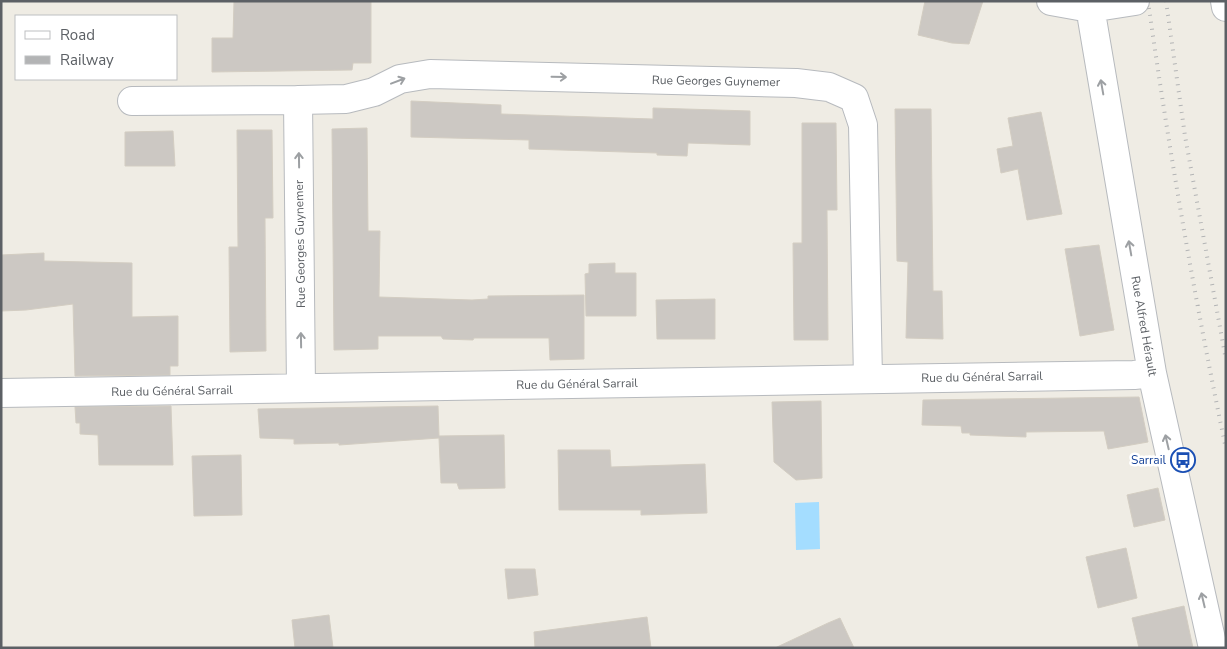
<svg xmlns="http://www.w3.org/2000/svg" width="1227" height="649" viewBox="0 0 1227 649" font-family="'Nunito Sans',sans-serif">
<style>
.water{fill:#a4ddff}
.building{fill:#ccc8c3;stroke:#d3cdc2}
.lines{fill:none;stroke-linecap:round;stroke-linejoin:round}
.street-casing{stroke:#b7babe;stroke-width:30}
.street{stroke:#fff;stroke-width:28}
.rail{stroke:#b3b4b5;stroke-width:4;stroke-dasharray:1 6;stroke-linecap:butt}
.oneway{stroke:#9da0a3}
.labels{text-anchor:middle;stroke-width:5;stroke-linejoin:round;paint-order:stroke}
.street-label{font-size:12px;fill:#5c6065;stroke:#fff}
.transit-label{font-size:12px;fill:#164399;stroke:#fff;text-anchor:end}
</style>
<rect width="100%" height="100%" fill="#efece4"/>
<!-- water -->
<path class="water" d="M 819,502 L 820,549 L 796,550 L 795,503 Z"/>
<!-- building -->
<path class="building" d="M 234,1 L 371,1 L 371,63 L 353,63 L 352,70 L 212,72 L 212,38 L 233,38 Z
M 925,1 L 983,1 L 969,44 L 952,43 L 918,35 Z
M 411,101 L 501,105 L 501,114 L 653,119 L 653,108 L 750,111 L 750,145 L 688,143 L 687,156 L 657,155 L 657,153 L 529,149 L 529,140 L 411,137 Z
M 895,109 L 931,109 L 933,291 L 942,291 L 943,339 L 906,338 L 908,262 L 897,261 Z
M 1041,112 L 1062,214 L 1027,220 L 1018,169 L 1001,173 L 997,149 L 1013,146 L 1008,118 Z
M 802,123 L 836,123 L 837,210 L 827,210 L 828,340 L 794,340 L 793,243 L 802,243 Z
M 367,128 L 368,231 L 380,231 L 379,297 L 472,300 L 488,299 L 488,296 L 584,295 L 584,359 L 550,360 L 549,338 L 474,338 L 473,340 L 443,339 L 441,336 L 378,336 L 378,349 L 334,350 L 332,129 Z
M 237,130 L 272,130 L 273,218 L 265,218 L 266,351 L 230,352 L 229,247 L 238,247 Z
M 173,131 L 175,166 L 125,166 L 125,132 Z
M 1099,245 L 1114,330 L 1080,336 L 1065,249 Z
M 44,253 L 44,261 L 132,263 L 132,317 L 178,316 L 178,366 L 170,366 L 170,375 L 75,376 L 73,304 L 26,310 L 1,311 L 1,255 Z
M 615,263 L 615,273 L 636,273 L 636,316 L 586,316 L 585,274 L 589,273 L 589,264 Z
M 715,299 L 715,339 L 657,339 L 656,300 Z
M 1139,397 L 1148,442 L 1108,449 L 1104,431 L 1026,432 L 1026,437 L 970,435 L 970,433 L 962,433 L 961,426 L 922,425 L 923,400 Z
M 821,401 L 822,478 L 796,480 L 774,462 L 772,402 Z
M 171,406 L 173,465 L 99,465 L 98,435 L 80,434 L 80,423 L 76,423 L 75,407 Z
M 438,406 L 439,436 L 504,435 L 505,488 L 459,489 L 457,483 L 441,483 L 439,438 L 339,445 L 339,443 L 294,444 L 294,439 L 260,438 L 258,409 Z
M 558,450 L 610,450 L 611,467 L 705,464 L 707,513 L 641,515 L 641,510 L 559,510 Z
M 241,455 L 242,515 L 194,516 L 192,456 Z
M 1158,488 L 1165,520 L 1134,527 L 1127,495 Z
M 1126,548 L 1137,598 L 1098,608 L 1086,557 Z
M 505,569 L 535,569 L 538,595 L 508,599 Z
M 1184,606 L 1193,648 L 1139,648 L 1132,618 Z
M 329,615 L 333,648 L 295,648 L 292,620 Z
M 647,617 L 651,648 L 535,648 L 534,632 Z
M 840,618 L 854,648 L 775,648 L 828,623 Z"/>
<g class="lines">
<defs>
<path id="street" d="M 1051,1 L 1090,8 L 1135,1
M 1089,1 L 1152,373 L 1213,648
M 1225,1 L 1226,7
M 132,101 L 298,100
M 301,388 L 298,100 L 346,99 L 374,92 L 400,79 L 430,74 L 796,83 L 829,87 L 854,98 L 863,125 L 868,379
M 1,393 L 1134,375 L 1152,373"/>
</defs>
<!-- street casing -->
<use href="#street" class="street-casing"/>
<!-- street -->
<use href="#street" class="street"/>
<!-- rail -->
<path class="rail" d="M 1148,1 C 1169,151 1195,301 1226,449
M 1166,1 L 1185,136 L 1226,360"/>
</g>
<!-- one-way arrows -->
<defs><path id="oneway-shaft" d="M-6 0H5M1.5-3L5.5 0L1.5 3" fill="none" stroke-width="1.6" stroke-linecap="round" stroke-linejoin="round" transform="scale(1.25)"/></defs>
<g class="oneway">
<use href="#oneway-shaft" transform="translate(559 77) rotate(1)"/>
<use href="#oneway-shaft" transform="translate(398 81) rotate(-21)"/>
<use href="#oneway-shaft" transform="translate(1102 87) rotate(-100)"/>
<use href="#oneway-shaft" transform="translate(299 160) rotate(-91)"/>
<use href="#oneway-shaft" transform="translate(1130 248) rotate(-100)"/>
<use href="#oneway-shaft" transform="translate(301 340) rotate(-91)"/>
<use href="#oneway-shaft" transform="translate(1167 442) rotate(-103)"/>
<use href="#oneway-shaft" transform="translate(1203 600) rotate(-103)"/>
</g>
<!-- icons -->
<defs>
<symbol id="bus-ring" viewBox="-11 -11 22 22"><circle r="9.5" fill="#fff" stroke="#1a4fb4" stroke-width="1.5"/><path d="M-5-6H5V4H4V6H2V4H-2V6H-4V4H-5ZM-3.5-4V0h7V-4ZM-3.5 1.2v1.5H-2V1.2ZM2 1.2v1.5H3.5V1.2Z" fill="#1a4fb4"/></symbol>
</defs>
<g fill-rule="evenodd">
<use href="#bus-ring" x="1169" y="446" width="28" height="28"/>
</g>
<g class="labels">
<!-- street labels -->
<g class="street-label">
<text transform="translate(716 81) rotate(1)" y="4">Rue Georges Guynemer</text>
<text transform="translate(300 244) rotate(-91)" y="4">Rue Georges Guynemer</text>
<text transform="translate(1144 326) rotate(80)" y="4">Rue Alfred Hérault</text>
<text transform="translate(982 377) rotate(-1)" y="4">Rue du Général Sarrail</text>
<text transform="translate(577 384) rotate(-1)" y="4">Rue du Général Sarrail</text>
<text transform="translate(172 391) rotate(-1)" y="4">Rue du Général Sarrail</text>
</g>
<!-- transit labels -->
<g class="transit-label">
<text x="1166" y="464">Sarrail</text>
</g>
</g>
<!-- border -->
<rect width="1227" height="649" fill="none" stroke="#5c6065" stroke-width="5"/>
<!-- legend -->
<rect x="15" y="15" width="162" height="65" fill="#ffffff" stroke="#bebfc1"/>
<rect x="25" y="31" width="25" height="8" fill="#ffffff" stroke="#bebfc1"/>
<text x="60" y="40" font-size="15" fill="#5c6065">Road</text>
<rect x="25" y="56" width="25" height="8" fill="#b3b4b5" stroke="#bebfc1"/>
<text x="60" y="65" font-size="15" fill="#5c6065">Railway</text>
</svg>
